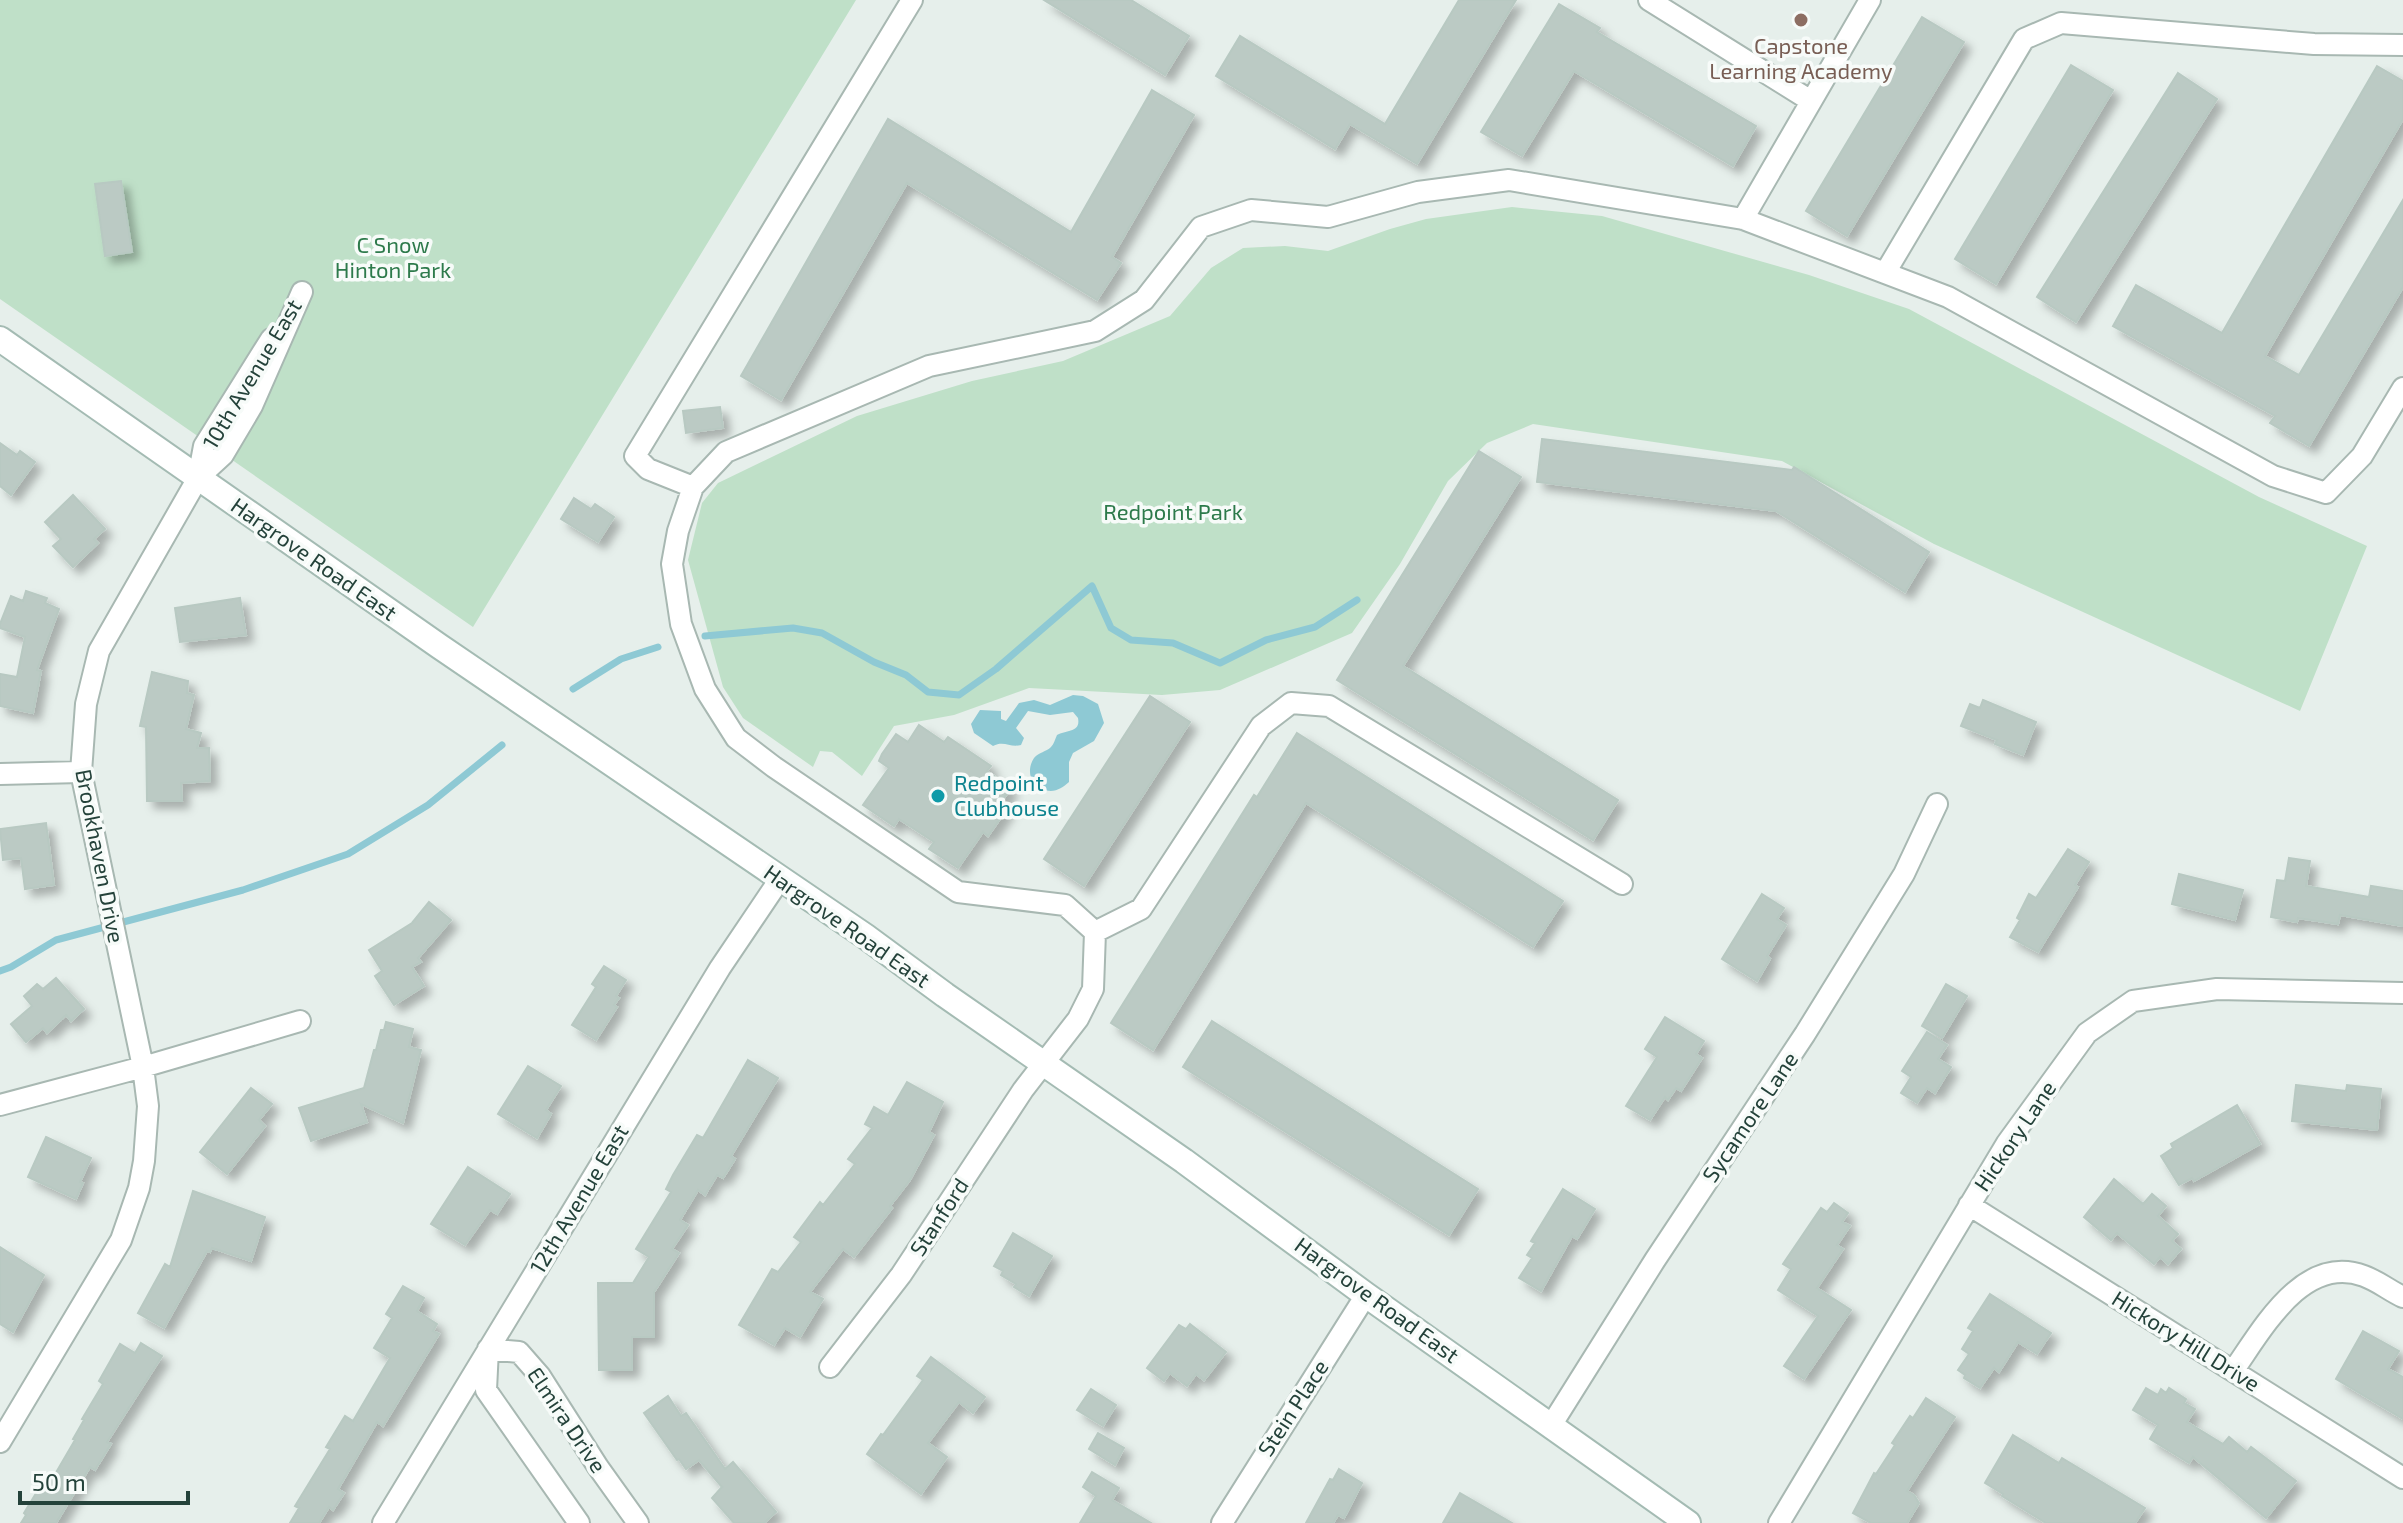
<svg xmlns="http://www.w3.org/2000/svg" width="2403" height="1523" viewBox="0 0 2403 1523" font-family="'Exo 2',sans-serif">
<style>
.green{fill:#bfe0c8}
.water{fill:#8ec9d4}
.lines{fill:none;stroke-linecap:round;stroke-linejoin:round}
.stream{stroke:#8ec9d4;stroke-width:7}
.building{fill:#bbcac4;stroke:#b8c9c2;stroke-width:2;filter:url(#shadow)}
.street-casing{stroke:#a8b8b2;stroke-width:24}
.secondary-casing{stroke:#a4bbb3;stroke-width:28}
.street{stroke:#fff;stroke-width:20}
.secondary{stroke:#fff;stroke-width:24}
.education-dot{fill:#8d6e63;stroke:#f7fbf9;stroke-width:3}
.culture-dot{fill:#0f9aa8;stroke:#f7fbf9;stroke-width:3}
.labels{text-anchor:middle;stroke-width:7;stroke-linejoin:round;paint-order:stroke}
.education-label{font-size:22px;fill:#785e54;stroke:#f7fbf9}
.park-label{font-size:22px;fill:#2d7a4b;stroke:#f7fbf9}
.street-label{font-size:22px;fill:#24423a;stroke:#f7fbf9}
.culture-label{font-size:22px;fill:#0d838f;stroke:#f7fbf9;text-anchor:start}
</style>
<defs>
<filter id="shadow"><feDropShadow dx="7" dy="7" stdDeviation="4" flood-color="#0004"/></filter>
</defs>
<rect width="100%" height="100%" fill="#e6efeb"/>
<!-- green -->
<path class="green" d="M 0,0 L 856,0 L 473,627 L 0,299 Z
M 1512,207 L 1602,216 L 1809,275 L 1909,309 L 2259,497 L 2367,546 L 2300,711 L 1934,544 L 1782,461 L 1533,424 L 1487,443 L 1448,481 L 1400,564 L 1352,633 L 1220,690 L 1162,695 L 1029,688 L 954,715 L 894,726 L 862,776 L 832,752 L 820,751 L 813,767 L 743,718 L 723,687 L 688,560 L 702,503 L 718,483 L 857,416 L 972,381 L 1063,361 L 1170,316 L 1211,268 L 1243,248 L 1285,246 L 1328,251 L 1390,229 L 1426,219 Z"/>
<!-- water -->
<path class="water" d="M 1073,695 L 1083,696 L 1098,704 L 1104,723 L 1094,741 L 1073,753 L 1069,762 L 1069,782 C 1062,788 1055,793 1045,790 C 1030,786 1026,770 1034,758 C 1039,752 1046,752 1051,747 C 1054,744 1055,739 1057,735 C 1066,730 1081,733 1078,718 L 1073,712 L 1050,715 L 1028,711 L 1016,728 L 1024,738 L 1021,745 C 1010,748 1004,740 993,746 L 974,733 L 971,724 L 980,710 L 1001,711 L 1001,719 L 1006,721 L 1019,703 L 1034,700 L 1050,705 Z"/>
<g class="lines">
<!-- stream -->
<path class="stream" d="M 705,636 L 793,628 L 822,633 L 874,662 L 906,675 L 928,692 L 959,695 L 996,669 L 1092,586 L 1111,628 L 1131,640 L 1173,643 L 1220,663 L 1266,640 L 1315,627 L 1357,600
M 573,689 L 621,659 L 658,647
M 0,971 L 11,967 L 56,940 L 243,890 L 348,854 L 428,805 L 502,745"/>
</g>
<!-- building -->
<path class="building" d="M 1044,0 L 1131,0 L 1189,36 L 1165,75 Z
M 1459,0 L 1516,0 L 1417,164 L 1350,124 L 1335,149 L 1216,76 L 1240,36 L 1385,124 Z
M 1559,4 L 1600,28 L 1597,32 L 1756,126 L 1733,166 L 1574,71 L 1522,156 L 1481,132 Z
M 1922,17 L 1964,42 L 1847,236 L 1806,211 Z
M 2071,65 L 2113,90 L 1996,284 L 1955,259 Z
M 2377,66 L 2403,81 L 2403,119 L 2265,356 L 2299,375 L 2403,200 L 2403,287 L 2309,446 L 2270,423 L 2275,416 L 2113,326 L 2136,285 L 2222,333 Z
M 2178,73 L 2217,99 L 2076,322 L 2037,297 Z
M 1152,90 L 1194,115 L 1112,257 L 1121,263 L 1097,300 L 907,183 L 781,400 L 741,376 L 888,119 L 1071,232 Z
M 121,181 L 132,252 L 105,256 L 95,184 Z
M 720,407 L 723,428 L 686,433 L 683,411 Z
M 1542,439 L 1792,470 L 1794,467 L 1929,552 L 1905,592 L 1776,511 L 1537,482 Z
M 0,443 L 17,455 L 20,451 L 35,462 L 11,495 L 0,486 Z
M 1479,451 L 1521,477 L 1403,666 L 1618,800 L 1593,840 L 1337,680 Z
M 73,495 L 105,529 L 94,539 L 98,543 L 73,567 L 53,546 L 61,539 L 45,522 Z
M 574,498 L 591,509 L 595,504 L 614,517 L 598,542 L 561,519 Z
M 26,591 L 47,598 L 45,603 L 59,609 L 37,670 L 41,671 L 33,713 L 0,706 L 0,674 L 17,677 L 25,637 L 0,628 L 0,624 L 11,596 L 23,601 Z
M 240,598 L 246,635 L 180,642 L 175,608 Z
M 152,672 L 188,681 L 187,693 L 194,695 L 186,729 L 201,733 L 197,748 L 209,748 L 210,781 L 181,783 L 182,801 L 147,801 L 146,727 L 140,726 Z
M 1150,696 L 1190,722 L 1084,886 L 1044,859 Z
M 1983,700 L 2036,722 L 2023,755 L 1995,744 L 1997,740 L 1961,726 L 1970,704 L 1980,708 Z
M 919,725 L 944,742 L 948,737 L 991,766 L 987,771 L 1011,788 L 1000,804 L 1007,809 L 988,836 L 983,832 L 958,868 L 929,849 L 934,842 L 899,819 L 894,826 L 863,805 L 889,768 L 879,761 L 882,754 L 896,734 L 908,742 Z
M 1297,733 L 1563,901 L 1533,947 L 1306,803 L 1153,1050 L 1111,1023 L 1254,795 L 1257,797 Z
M 46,823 L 54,885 L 25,889 L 21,858 L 3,860 L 0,829 Z
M 2068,849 L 2089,862 L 2075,885 L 2078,887 L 2038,952 L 2010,937 L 2020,920 L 2017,918 L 2029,894 L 2036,898 Z
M 2289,858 L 2310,861 L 2306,886 L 2369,897 L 2371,886 L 2403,891 L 2403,926 L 2340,915 L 2338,924 L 2298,918 L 2297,922 L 2271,917 L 2277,880 L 2285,881 Z
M 2179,874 L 2243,890 L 2235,920 L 2172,904 Z
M 1762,894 L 1784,908 L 1777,919 L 1786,925 L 1767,956 L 1770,959 L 1757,981 L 1722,959 Z
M 429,902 L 451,920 L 418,958 L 421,962 L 412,967 L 424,986 L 394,1005 L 375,976 L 382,971 L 369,950 L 412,923 Z
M 604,966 L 626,980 L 616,996 L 619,998 L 614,1005 L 617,1007 L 596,1040 L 572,1025 L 596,987 L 592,984 Z
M 56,978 L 84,1009 L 71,1021 L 66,1015 L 47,1033 L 43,1028 L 26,1042 L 11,1024 L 32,1006 L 24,996 L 37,984 L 43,989 Z
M 1946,984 L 1967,996 L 1942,1038 L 1922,1026 Z
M 1665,1017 L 1704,1041 L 1696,1054 L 1702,1058 L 1681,1091 L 1676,1088 L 1668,1100 L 1665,1097 L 1650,1120 L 1626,1106 L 1657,1057 L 1645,1049 Z
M 1212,1021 L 1478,1189 L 1449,1235 L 1183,1067 Z
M 386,1022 L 413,1029 L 409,1047 L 421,1050 L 403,1123 L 361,1104 L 367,1122 L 311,1141 L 299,1108 L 364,1088 L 374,1050 L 376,1050 L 381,1030 L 384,1030 Z
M 1927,1032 L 1947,1045 L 1938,1059 L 1951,1067 L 1935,1093 L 1927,1088 L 1917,1103 L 1901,1093 L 1911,1077 L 1902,1071 Z
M 748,1060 L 778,1078 L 731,1156 L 735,1159 L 723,1178 L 717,1175 L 705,1195 L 698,1190 L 680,1220 L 688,1225 L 672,1249 L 679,1253 L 654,1292 L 654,1337 L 632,1337 L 632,1370 L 599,1370 L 598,1283 L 633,1283 L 649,1257 L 636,1249 L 671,1192 L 666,1189 L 673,1175 L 697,1135 L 703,1138 Z
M 528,1066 L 561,1086 L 546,1110 L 551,1114 L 537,1138 L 498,1114 Z
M 907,1082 L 943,1102 L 929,1132 L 934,1135 L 910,1180 L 890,1206 L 892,1208 L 854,1257 L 843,1249 L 810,1292 L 823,1299 L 800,1337 L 785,1328 L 774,1345 L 739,1325 L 772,1269 L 778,1272 L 801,1242 L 794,1237 L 820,1202 L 823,1205 L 855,1164 L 848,1159 L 872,1128 L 865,1124 L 874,1107 L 888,1115 Z
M 2296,1085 L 2346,1091 L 2347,1085 L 2381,1089 L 2377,1130 L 2292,1121 Z
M 251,1088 L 272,1104 L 259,1120 L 265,1126 L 227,1174 L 200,1152 Z
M 2237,1105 L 2260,1144 L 2194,1181 L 2192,1178 L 2179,1185 L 2161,1156 L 2173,1148 L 2171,1144 Z
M 46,1137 L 91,1158 L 80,1182 L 83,1183 L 76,1199 L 28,1177 Z
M 468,1167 L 510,1194 L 497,1214 L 490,1210 L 465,1245 L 431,1224 Z
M 2114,1179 L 2143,1204 L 2152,1194 L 2166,1206 L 2158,1216 L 2178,1234 L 2172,1241 L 2181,1249 L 2168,1264 L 2160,1257 L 2154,1264 L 2117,1233 L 2111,1240 L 2084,1217 Z
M 1563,1189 L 1595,1209 L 1577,1239 L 1572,1236 L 1541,1291 L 1519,1278 L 1532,1258 L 1527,1255 L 1535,1243 L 1531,1241 Z
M 193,1191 L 265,1217 L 251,1261 L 212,1248 L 210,1252 L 207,1251 L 164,1328 L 138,1313 L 165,1264 L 170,1267 Z
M 1834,1203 L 1848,1213 L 1842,1222 L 1850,1226 L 1837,1245 L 1843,1249 L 1817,1288 L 1851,1310 L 1804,1379 L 1784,1366 L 1818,1316 L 1778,1290 L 1791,1269 L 1783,1264 L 1821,1208 L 1827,1212 Z
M 1013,1233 L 1052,1256 L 1029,1296 L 1014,1287 L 1016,1284 L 1001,1275 L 1003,1271 L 994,1266 Z
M 0,1247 L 44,1275 L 13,1332 L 0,1324 Z
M 403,1286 L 424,1298 L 417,1311 L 437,1324 L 433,1331 L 439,1334 L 383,1426 L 377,1422 L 338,1489 L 344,1493 L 333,1510 L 329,1507 L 319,1523 L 290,1523 L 299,1508 L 295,1506 L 330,1449 L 326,1447 L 345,1416 L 353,1421 L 390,1358 L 374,1348 L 392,1318 L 386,1314 Z
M 1990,1294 L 2051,1333 L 2037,1354 L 2018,1342 L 1999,1372 L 1994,1368 L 1980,1388 L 1964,1378 L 1965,1375 L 1958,1370 L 1969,1354 L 1962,1349 L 1973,1331 L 1968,1328 Z
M 1190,1324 L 1226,1352 L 1204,1380 L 1196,1374 L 1187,1386 L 1170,1373 L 1164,1381 L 1147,1368 L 1179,1325 L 1186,1329 Z
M 2363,1331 L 2399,1351 L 2388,1369 L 2403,1377 L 2403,1419 L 2336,1379 Z
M 141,1343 L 162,1356 L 107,1442 L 111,1444 L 95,1470 L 90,1467 L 56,1523 L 21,1523 L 26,1515 L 24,1513 L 41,1485 L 43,1486 L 51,1474 L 54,1476 L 75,1440 L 73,1439 L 84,1420 L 82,1419 L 103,1384 L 99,1381 L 120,1344 L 135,1353 Z
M 931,1357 L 985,1397 L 973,1413 L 959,1402 L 928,1443 L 947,1457 L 921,1494 L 867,1454 L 881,1434 L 883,1435 L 923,1380 L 917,1376 Z
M 2146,1388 L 2158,1395 L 2161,1389 L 2166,1393 L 2169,1388 L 2186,1399 L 2184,1403 L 2195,1409 L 2187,1422 L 2223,1444 L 2229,1437 L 2247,1452 L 2251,1447 L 2296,1481 L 2266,1518 L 2193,1457 L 2189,1463 L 2150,1439 L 2158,1425 L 2133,1410 Z
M 1091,1389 L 1116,1405 L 1103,1426 L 1077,1410 Z
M 668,1396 L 681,1416 L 686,1413 L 725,1469 L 733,1462 L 776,1512 L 764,1523 L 734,1523 L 712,1498 L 722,1487 L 699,1460 L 686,1469 L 679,1459 L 677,1460 L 644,1413 Z
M 1926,1398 L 1955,1417 L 1907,1491 L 1914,1495 L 1919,1503 L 1907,1523 L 1871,1523 L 1853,1513 L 1874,1473 L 1876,1474 L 1895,1445 L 1892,1443 L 1910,1416 L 1913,1418 Z
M 1098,1433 L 1124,1448 L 1115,1465 L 1089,1449 Z
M 2013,1435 L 2059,1463 L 2062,1458 L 2145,1508 L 2135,1523 L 2046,1523 L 2002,1496 L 2003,1494 L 1985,1483 Z
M 1339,1469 L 1362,1483 L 1344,1518 L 1338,1515 L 1333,1523 L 1306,1523 L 1330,1479 L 1333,1480 Z
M 1092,1472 L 1119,1488 L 1112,1500 L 1151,1523 L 1080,1523 L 1096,1496 L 1083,1487 Z
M 1460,1493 L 1512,1523 L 1443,1523 Z"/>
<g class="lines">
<defs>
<path id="street" d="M 1649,0 L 1811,101
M 1743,219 L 1870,0
M 1885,273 L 2024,39 L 2061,23 L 2314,44 L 2403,45
M 198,478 L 204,446 L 271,339
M 693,487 L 648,469 L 635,456 L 912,0
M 0,774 L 81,772
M 1095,932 L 1141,909 L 1261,726 L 1291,703 L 1329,706 L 1622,884
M 0,1105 L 143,1067 L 300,1021
M 1969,1205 L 2403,1478
M 830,1367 L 901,1275 L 1023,1090 L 1078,1019 L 1093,989 L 1095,932 L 1065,905 L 958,892 L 774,767 L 736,738 L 705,689 L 681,624 L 672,564 L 678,531 L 693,487 L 726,452 L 929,366 L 1095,331 L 1144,300 L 1201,227 L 1251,210 L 1328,217 L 1418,192 L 1509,180 L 1743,219 L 1948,297 L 2273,476 L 2326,493 L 2362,456 L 2403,388
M 2233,1371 C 2262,1330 2303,1253 2364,1276 C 2378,1281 2390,1291 2403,1297
M 1552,1424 L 1655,1260 L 1805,1034 L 1904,874 L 1937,804
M 0,1442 L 121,1240 L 139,1188 L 144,1161 L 148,1106 L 143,1067 L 81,772 L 86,704 L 99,651 L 198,478 L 223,455 L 252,406 L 302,292
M 383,1523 L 720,968 L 780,879
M 579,1523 L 486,1390 L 488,1349 L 519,1352 L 540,1376 L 598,1467 L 638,1523
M 1222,1523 L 1366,1295
M 1779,1523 L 2007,1143 L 2087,1033 L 2133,1001 L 2217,989 L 2403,993"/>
<path id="secondary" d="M 0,339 L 439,646 L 865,936 L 945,995 L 1184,1161 L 1366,1295 L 1688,1523"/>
</defs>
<!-- street casing -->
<use href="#street" class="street-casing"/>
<!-- secondary casing -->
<use href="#secondary" class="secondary-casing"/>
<!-- street -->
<use href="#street" class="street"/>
<!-- secondary -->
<use href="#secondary" class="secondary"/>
</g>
<!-- markers -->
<circle class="education-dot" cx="1801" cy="20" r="8"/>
<circle class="culture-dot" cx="938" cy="796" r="8"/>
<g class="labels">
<!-- education labels -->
<g class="education-label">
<text x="1801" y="54">Capstone<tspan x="1801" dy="25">Learning Academy</tspan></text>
</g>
<!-- park labels -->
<g class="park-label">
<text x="393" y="253">C Snow<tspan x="393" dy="25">Hinton Park</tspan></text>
<text x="1173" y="520">Redpoint Park</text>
</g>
<!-- street labels -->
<g class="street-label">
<text transform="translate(252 374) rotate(-59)" y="8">10th Avenue East</text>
<text transform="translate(314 559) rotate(35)" y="8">Hargrove Road East</text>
<text transform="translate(100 856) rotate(79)" y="8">Brookhaven Drive</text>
<text transform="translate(847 926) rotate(35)" y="8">Hargrove Road East</text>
<text transform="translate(1750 1117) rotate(-56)" y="8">Sycamore Lane</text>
<text transform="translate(2015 1136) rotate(-56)" y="8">Hickory Lane</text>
<text transform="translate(579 1199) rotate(-59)" y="8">12th Avenue East</text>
<text transform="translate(939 1217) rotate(-57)" y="8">Stanford</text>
<text transform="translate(1377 1300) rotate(36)" y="8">Hargrove Road East</text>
<text transform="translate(2186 1341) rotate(32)" y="8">Hickory Hill Drive</text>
<text transform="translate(1293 1408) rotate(-57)" y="8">Stein Place</text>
<text transform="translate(567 1420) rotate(56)" y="8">Elmira Drive</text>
</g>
<!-- culture labels -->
<g class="culture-label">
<text x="954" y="791">Redpoint<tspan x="954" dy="25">Clubhouse</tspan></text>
</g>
</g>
<!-- scale -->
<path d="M20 1491v12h168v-12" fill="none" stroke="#24423a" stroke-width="4"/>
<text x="32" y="1491" font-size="24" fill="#24423a" stroke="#f7fbf9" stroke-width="6" paint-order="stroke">50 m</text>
</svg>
